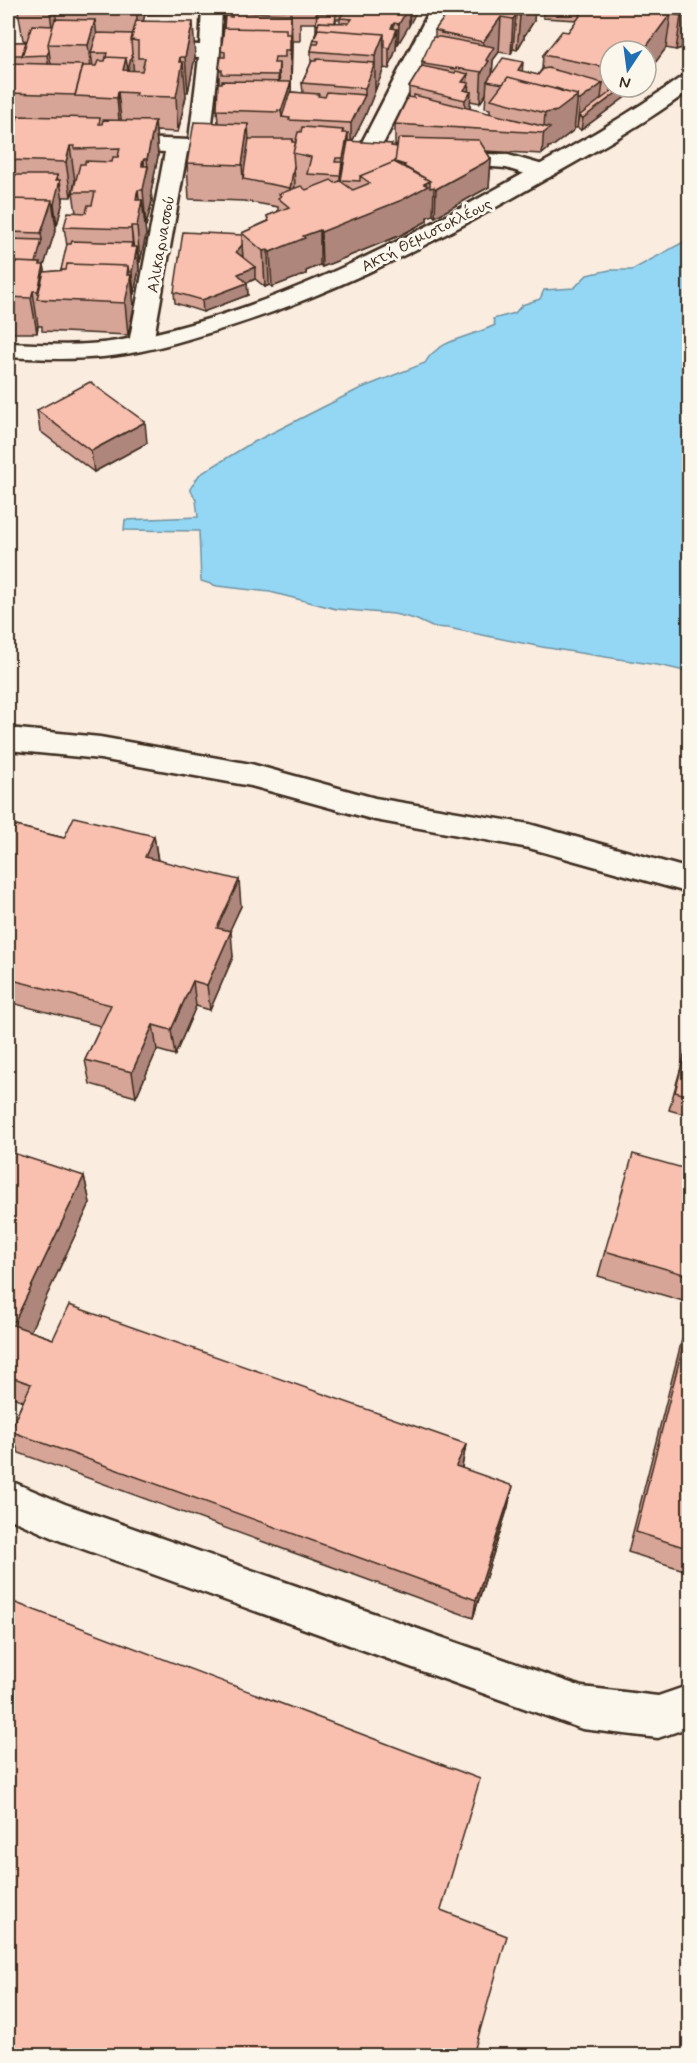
<svg xmlns="http://www.w3.org/2000/svg" width="697" height="2063" viewBox="0 0 697 2063" font-family="Mynerve,sans-serif">
<style>
.water{fill:#93d7f5;stroke:#70929f;stroke-width:1.5}
.lines{fill:none;stroke-linecap:round;stroke-linejoin:round}
.minor-casing{stroke:#3b2a1e;stroke-width:5}
.major-casing{stroke:#3b2a1e;stroke-width:5}
.minor{fill:#fbf7ec;fill-rule:evenodd}
.major{fill:#fbf7ec;fill-rule:evenodd}
.wall{fill:#d6a597;stroke:#3b2a1e;stroke-width:1.5;fill-rule:evenodd}
.shaded-wall{fill:#ae867b;stroke:#3b2a1e;stroke-width:1.5}
.building{fill:#f9c0b0;stroke:#3b2a1e;stroke-width:1.5}
.labels{text-anchor:middle;stroke-width:6;stroke-linejoin:round;paint-order:stroke}
.far-street-label{font-size:16px;fill:#3b2a1e;stroke:#fbf7ec}
</style>
<rect width="100%" height="100%" fill="#fbece0"/>
<filter id="ink" filterUnits="userSpaceOnUse"><feTurbulence type="fractalNoise" baseFrequency=".0167" numOctaves="2"/><feDisplacementMap in="SourceGraphic" scale="12" xChannelSelector="R" yChannelSelector="G"/><feConvolveMatrix kernelMatrix="1 2 1 2 8 2 1 2 1" color-interpolation-filters="sRGB"/></filter>
<g filter="url(#ink)">
<!-- water -->
<path class="water" d="M 689,239 L 689,672 L 663,666 L 542,647 L 448,628 L 432,627 L 415,619 L 394,614 L 336,609 L 270,592 L 217,586 L 201,581 L 199,531 L 124,530 L 125,520 L 198,517 L 196,500 L 190,489 L 199,475 L 248,445 L 359,389 L 425,363 C 438,339 472,337 495,325 L 493,319 L 515,313 L 522,305 L 540,299 L 544,290 L 574,288 L 587,275 L 610,270 L 632,270 Z"/>
<g class="lines">
<defs>
<path id="minor" d="M 202,8 L 222,8 L 220,51 L 210,141 L 244,143 L 247,148 L 244,153 L 236,154 L 187,152 L 153,343 L 150,348 L 141,350 L 132,348 L 129,343 L 165,152 L 114,149 L 106,148 L 103,143 L 106,138 L 114,137 L 189,140 L 199,57 L 149,55 L 142,53 L 139,49 L 142,45 L 149,43 L 200,45 Z
M 431,8 L 451,8 L 379,152 L 376,157 L 368,158 L 360,157 L 357,152 Z
M 446,152 L 508,155 L 550,167 L 553,172 L 550,177 L 542,179 L 506,168 L 438,163 L 435,158 L 438,153 Z
M 8,728 L 100,737 L 251,764 L 375,798 L 529,824 L 690,869 L 690,893 L 529,848 L 375,820 L 251,786 L 100,759 L 8,750 Z
M 8,1480 L 65,1504 L 582,1687 L 658,1696 L 690,1685 L 690,1727 L 658,1738 L 582,1729 L 61,1541 L 8,1518 Z"/>
<path id="major" d="M 690,74 L 690,90 C 637,129 579,160 523,192 C 422,249 317,302 205,334 C 172,344 137,354 103,357 C 71,360 39,359 8,357 L 8,343 C 44,344 81,347 117,341 C 258,316 389,249 512,180 C 570,148 629,115 683,76 Z"/>
</defs>
<!-- minor casing -->
<use href="#minor" class="minor-casing"/>
<!-- major casing -->
<use href="#major" class="major-casing"/>
<!-- minor -->
<use href="#minor" class="minor"/>
<!-- major -->
<use href="#major" class="major"/>
</g>
<!-- wall -->
<path class="wall" d="M 19,8 L 190,8 L 190,13 L 145,14 L 143,21 L 195,57 L 188,92 L 185,92 L 186,96 L 178,132 L 156,131 L 158,156 L 151,192 L 152,201 L 146,226 L 145,226 L 146,235 L 140,262 L 139,262 L 139,269 L 134,294 L 133,294 L 134,307 L 128,335 L 42,331 L 42,326 L 38,326 L 37,333 L 8,333 L 8,132 L 14,132 L 15,129 L 8,129 L 8,19 L 13,42 L 26,42 L 27,41 L 23,40 L 18,10 ZM 75,181 L 76,181 L 73,192 L 76,213 L 64,227 L 67,246 L 61,271 L 45,272 L 44,265 L 56,228 L 55,225 L 57,225 L 63,201 L 63,197 L 71,197 Z
M 225,8 L 418,8 L 398,44 L 397,44 L 396,49 L 389,69 L 384,68 L 365,116 L 352,142 L 392,146 L 397,147 L 397,146 L 395,145 L 395,124 L 409,97 L 409,87 L 422,66 L 422,61 L 435,37 L 435,30 L 447,14 L 447,8 L 690,8 L 690,44 L 683,43 L 682,48 L 676,50 L 666,48 L 646,75 L 646,51 L 610,51 L 610,87 L 633,87 L 632,92 L 581,130 L 578,128 L 574,128 L 574,130 L 553,146 L 548,147 L 548,149 L 542,154 L 486,151 L 491,159 L 489,187 L 435,217 L 433,215 L 427,217 L 427,221 L 401,235 L 322,267 L 320,265 L 306,271 L 306,274 L 272,287 L 269,285 L 265,287 L 255,279 L 247,283 L 248,295 L 203,312 L 175,303 L 174,292 L 242,235 L 242,233 L 268,221 L 267,216 L 278,212 L 278,207 L 244,201 L 189,199 L 187,163 L 218,123 L 217,110 L 219,83 L 219,70 L 221,57 L 221,51 L 224,28 ZM 535,10 L 543,10 L 543,18 L 577,20 L 568,32 L 543,55 L 542,69 L 538,75 L 523,72 L 492,74 L 493,60 L 499,52 L 511,54 L 513,49 L 517,50 L 524,38 L 524,35 L 525,35 L 534,21 ZM 336,19 L 340,19 L 340,23 L 336,23 ZM 300,23 L 316,23 L 316,31 L 311,51 L 311,63 L 302,83 L 303,93 L 291,92 L 292,41 L 300,41 ZM 486,94 L 485,108 L 490,109 L 490,114 L 470,109 L 470,101 L 480,103 Z
M 37,410 L 147,443 L 94,472 L 40,431 Z
M 8,824 L 64,838 L 154,836 L 158,860 L 241,906 L 229,931 L 233,957 L 210,1010 L 196,1006 L 175,1055 L 157,1050 L 136,1097 L 90,1084 L 85,1060 L 101,1026 L 8,1002 Z
M 690,1035 L 690,1116 L 669,1110 Z
M 8,1157 L 84,1176 L 90,1203 L 30,1331 L 53,1339 L 466,1444 L 462,1468 L 508,1507 L 473,1618 L 19,1453 L 10,1431 L 23,1401 L 8,1395 Z
M 690,1170 L 690,1303 L 598,1276 L 605,1251 Z
M 690,1308 L 690,1572 L 628,1552 Z"/>
<!-- shaded-wall -->
<path class="shaded-wall" d="M 136,8 L 144,8 L 145,14 L 139,40 Z
M 408,8 L 409,8 L 409,26 L 398,44 L 399,24 Z
M 410,8 L 418,8 L 409,26 Z
M 519,8 L 535,8 L 534,21 L 525,35 L 524,35 L 524,38 L 517,50 L 520,16 Z
M 580,8 L 588,8 L 579,18 Z
M 688,8 L 682,48 L 676,50 L 681,16 Z
M 55,9 L 59,40 L 53,37 L 50,11 Z
M 671,13 L 666,48 L 646,75 L 646,47 Z
M 291,14 L 292,41 L 291,83 L 291,110 L 282,117 L 281,111 L 291,83 L 290,50 Z
M 516,15 L 513,49 L 511,54 L 513,19 Z
M 501,17 L 499,52 L 493,60 L 492,78 L 487,81 L 486,94 L 480,103 L 483,42 Z
M 10,19 L 15,53 L 9,55 L 11,66 L 8,76 L 8,26 Z
M 95,20 L 99,53 L 91,53 L 94,73 L 92,79 L 88,45 Z
M 193,22 L 195,57 L 188,92 L 185,57 Z
M 394,23 L 394,36 L 397,29 L 396,49 L 389,69 L 389,48 L 391,28 Z
M 384,34 L 384,68 L 375,91 L 375,56 Z
M 49,51 L 53,78 L 51,82 L 47,55 Z
M 132,54 L 134,75 L 123,70 L 126,58 Z
M 180,57 L 181,70 L 183,62 L 186,96 L 178,132 L 176,97 Z
M 523,62 L 521,88 L 518,70 Z
M 279,63 L 280,98 L 279,110 L 278,75 Z
M 375,63 L 375,91 L 365,116 L 351,144 L 351,123 L 365,95 L 365,88 Z
M 468,74 L 467,87 L 469,83 L 468,95 L 471,92 L 469,120 L 464,128 L 465,100 L 462,82 Z
M 603,83 L 600,105 L 610,98 L 611,87 L 633,87 L 632,92 L 581,130 L 583,118 L 579,116 L 577,128 L 580,100 Z
M 556,88 L 554,112 L 578,95 L 574,130 L 553,146 L 548,147 L 548,149 L 542,154 L 545,113 L 550,94 Z
M 118,92 L 122,127 L 120,132 L 117,98 Z
M 155,121 L 158,156 L 151,192 L 152,201 L 146,226 L 143,190 L 142,166 L 144,159 L 145,179 L 148,168 L 147,159 Z
M 248,124 L 250,160 L 243,179 L 242,165 Z
M 343,130 L 343,157 L 348,133 L 348,165 L 343,180 L 342,133 Z
M 70,146 L 75,181 L 71,197 L 66,162 Z
M 491,159 L 489,187 L 435,217 L 436,189 Z
M 342,162 L 342,180 L 341,180 L 341,201 L 340,207 L 340,176 Z
M 294,166 L 295,185 L 290,209 L 290,188 Z
M 57,175 L 59,186 L 60,180 L 63,201 L 57,225 L 54,204 L 56,180 Z
M 430,181 L 434,187 L 433,215 L 427,217 L 427,221 L 401,235 L 322,267 L 321,232 Z
M 138,190 L 140,211 L 142,200 L 146,235 L 140,262 L 137,226 L 136,200 Z
M 52,200 L 56,228 L 42,272 L 44,265 L 50,299 L 46,299 L 46,300 L 45,299 L 39,299 L 38,291 L 32,274 L 42,240 L 41,233 Z
M 131,226 L 135,259 L 137,247 L 139,269 L 134,294 L 132,272 L 131,247 L 132,243 L 134,261 Z
M 320,230 L 320,265 L 306,271 L 306,274 L 272,287 L 270,252 L 303,236 Z
M 242,245 L 243,257 L 236,252 Z
M 268,250 L 269,285 L 265,287 L 263,251 Z
M 128,266 L 130,279 L 131,275 L 134,307 L 128,335 L 125,303 L 127,272 Z
M 255,267 L 255,279 L 239,286 L 238,274 Z
M 247,283 L 248,295 L 203,312 L 202,300 Z
M 33,291 L 38,326 L 37,333 L 31,298 Z
M 145,422 L 147,443 L 94,472 L 91,451 Z
M 154,836 L 158,863 L 145,857 Z
M 239,880 L 241,906 L 219,954 L 217,928 Z
M 231,931 L 233,957 L 210,1010 L 207,985 Z
M 193,981 L 196,1006 L 175,1055 L 171,1030 Z
M 153,1025 L 157,1050 L 136,1097 L 132,1072 Z
M 84,1176 L 90,1203 L 22,1349 L 13,1325 Z
M 466,1444 L 462,1466 L 453,1488 L 456,1466 Z
M 513,1486 L 508,1507 L 473,1618 L 476,1600 Z"/>
<!-- building -->
<path class="building" d="M 19,8 L 55,8 L 55,9 L 50,11 L 18,10 Z
M 55,8 L 94,8 L 93,9 Z
M 95,8 L 136,8 L 136,10 L 132,9 L 132,12 L 94,12 Z
M 226,8 L 299,8 L 299,10 Z
M 346,8 L 408,8 L 399,24 L 394,23 L 392,26 L 391,28 L 397,29 L 389,48 L 384,47 L 384,34 L 318,29 L 314,40 L 319,22 L 349,23 L 352,19 L 340,18 Z
M 451,8 L 524,8 L 520,16 L 516,15 L 513,19 L 501,17 L 483,42 L 441,33 L 442,32 L 435,30 Z
M 586,8 L 690,8 L 690,9 L 688,8 L 687,14 L 681,16 L 671,13 L 646,47 L 638,45 L 636,48 L 640,49 L 637,51 L 610,51 L 610,68 L 543,55 L 562,31 L 568,32 Z
M 231,12 L 291,14 L 290,36 L 290,34 L 286,34 L 286,29 L 224,28 L 225,16 L 232,17 Z
M 317,13 L 336,13 L 335,23 L 319,22 L 318,25 L 316,24 Z
M 55,19 L 95,20 L 88,45 L 48,44 Z
M 136,21 L 193,22 L 185,57 L 180,57 L 179,62 L 183,62 L 176,97 L 135,96 L 136,93 L 118,92 L 117,98 L 75,96 L 83,66 L 96,66 L 98,61 L 105,61 L 106,57 L 126,58 L 123,70 L 142,71 L 145,58 L 138,58 L 138,41 L 131,40 Z
M 32,25 L 53,26 L 48,44 L 49,51 L 47,55 L 22,56 Z
M 224,28 L 286,29 L 286,34 L 290,34 L 290,50 L 285,50 L 285,57 L 275,57 L 274,63 L 279,63 L 278,75 L 222,74 L 222,70 L 219,70 L 221,57 L 225,57 L 225,52 L 221,51 Z
M 318,29 L 384,34 L 375,56 L 311,51 L 313,44 L 318,44 L 319,40 L 314,39 Z
M 97,33 L 133,34 L 131,40 L 132,54 L 128,70 L 126,58 L 106,57 L 105,61 L 107,53 L 91,53 Z
M 433,37 L 440,37 L 494,47 L 486,60 L 489,61 L 482,72 L 456,68 L 455,69 L 424,64 L 425,62 L 422,61 Z
M 13,42 L 26,42 L 22,55 L 9,55 Z
M 503,58 L 523,62 L 518,70 L 538,75 L 543,69 L 548,68 L 603,83 L 580,100 L 577,100 L 578,95 L 561,91 L 562,90 L 556,88 L 555,89 L 508,77 L 503,84 L 487,81 Z
M 317,59 L 375,63 L 365,88 L 302,83 L 312,61 L 316,61 Z
M 8,63 L 83,65 L 75,95 L 8,93 Z
M 422,66 L 455,73 L 456,71 L 468,74 L 462,82 L 469,83 L 464,90 L 471,92 L 465,100 L 409,87 Z
M 508,77 L 578,95 L 557,111 L 545,113 L 491,99 Z
M 222,81 L 291,82 L 281,111 L 278,110 L 278,112 L 217,110 L 218,83 L 222,83 Z
M 617,87 L 624,87 L 583,118 L 579,116 Z
M 290,92 L 319,94 L 318,96 L 325,97 L 327,92 L 365,95 L 351,123 L 289,120 L 290,118 L 282,117 Z
M 414,95 L 550,128 L 544,133 L 395,124 L 408,97 L 414,98 Z
M 18,116 L 100,118 L 99,124 L 102,124 L 103,120 L 155,121 L 147,159 L 144,159 L 142,163 L 142,166 L 148,166 L 143,190 L 138,190 L 137,193 L 136,200 L 142,200 L 137,226 L 131,226 L 131,229 L 64,227 L 68,212 L 86,213 L 88,205 L 92,205 L 95,192 L 73,192 L 80,164 L 85,164 L 85,161 L 112,162 L 113,157 L 118,157 L 120,148 L 74,149 L 75,146 L 70,146 L 66,162 L 8,160 L 8,132 L 14,132 Z
M 194,122 L 248,124 L 242,165 L 187,163 Z
M 302,127 L 343,130 L 342,133 L 348,133 L 343,158 L 336,158 L 335,162 L 342,162 L 340,176 L 307,174 L 311,157 L 293,153 L 298,132 L 301,132 Z
M 401,138 L 479,140 L 491,159 L 436,189 L 434,187 L 430,188 L 430,181 L 403,166 L 405,165 L 395,162 L 398,140 Z
M 249,139 L 293,139 L 292,142 L 296,142 L 293,153 L 294,166 L 290,188 L 243,179 Z
M 348,141 L 392,144 L 391,146 L 397,147 L 395,162 L 394,162 L 360,176 L 360,181 L 341,180 Z
M 394,162 L 430,181 L 424,184 L 428,186 L 402,200 L 321,232 L 320,230 L 303,236 L 305,238 L 270,252 L 268,250 L 263,251 L 242,233 L 269,221 L 267,216 L 289,207 L 278,198 L 281,196 L 279,194 L 301,186 L 306,190 L 331,180 L 335,183 L 340,181 L 353,190 L 370,183 L 360,176 Z
M 8,175 L 57,175 L 56,180 L 60,180 L 54,204 L 52,204 L 52,200 L 8,199 Z
M 8,199 L 52,200 L 41,233 L 8,232 Z
M 183,232 L 242,235 L 242,245 L 236,252 L 255,267 L 238,274 L 247,283 L 202,300 L 174,292 Z
M 8,239 L 42,240 L 36,263 L 15,262 L 14,268 L 8,268 Z
M 72,241 L 132,243 L 131,247 L 137,247 L 132,272 L 129,272 L 128,266 L 67,264 L 66,270 L 61,270 L 67,244 L 71,244 Z
M 15,262 L 41,263 L 40,265 L 44,265 L 38,291 L 33,291 L 31,298 L 8,297 L 8,268 L 14,268 Z
M 67,264 L 128,266 L 127,275 L 131,275 L 125,303 L 37,299 L 44,272 L 66,270 Z
M 90,382 L 145,422 L 91,451 L 37,410 Z
M 74,817 L 154,836 L 145,857 L 239,880 L 217,928 L 231,931 L 207,985 L 193,981 L 171,1030 L 153,1025 L 132,1072 L 85,1060 L 111,1005 L 8,979 L 8,824 L 64,838 Z
M 690,1035 L 690,1096 L 675,1092 Z
M 10,1152 L 84,1176 L 13,1325 L 53,1339 L 69,1305 L 466,1444 L 456,1466 L 513,1486 L 476,1600 L 10,1431 L 31,1384 L 8,1376 L 8,1157 Z
M 633,1154 L 690,1170 L 690,1276 L 605,1251 Z
M 690,1318 L 690,1549 L 636,1532 Z
M 8,1600 L 480,1779 L 441,1910 L 507,1936 L 473,2055 L 8,2055 Z"/>
</g>
<g class="labels">
<!-- far-street labels -->
<g class="far-street-label">
<text transform="translate(426 234) rotate(-27)" y="6">Ακτή Θεμιστοκλέους</text>
<text transform="translate(160 244) rotate(-80)" y="6">Αλικαρνασσού</text>
</g>
</g>
<!-- margin -->
<rect width="697" height="2063" fill="none" stroke="#fbf7ec" stroke-width="30"/>
<rect x="15" y="15" width="667" height="2033" fill="none" stroke="#3b2a1e" stroke-width="2" filter="url(#ink)"/>
<!-- north arrow -->
<g transform="translate(628 69) rotate(193)"><circle r="28" fill="#fbf7ec" stroke="#aea59a" stroke-width="1.5"/>
<path d="M0-4.5L10 22L0 15L-10 22Z" fill="#1f6fb2"/>
<text y="-9" font-size="16" font-weight="bold" text-anchor="middle" fill="#3b2a1e">N</text>
</g>
</svg>
